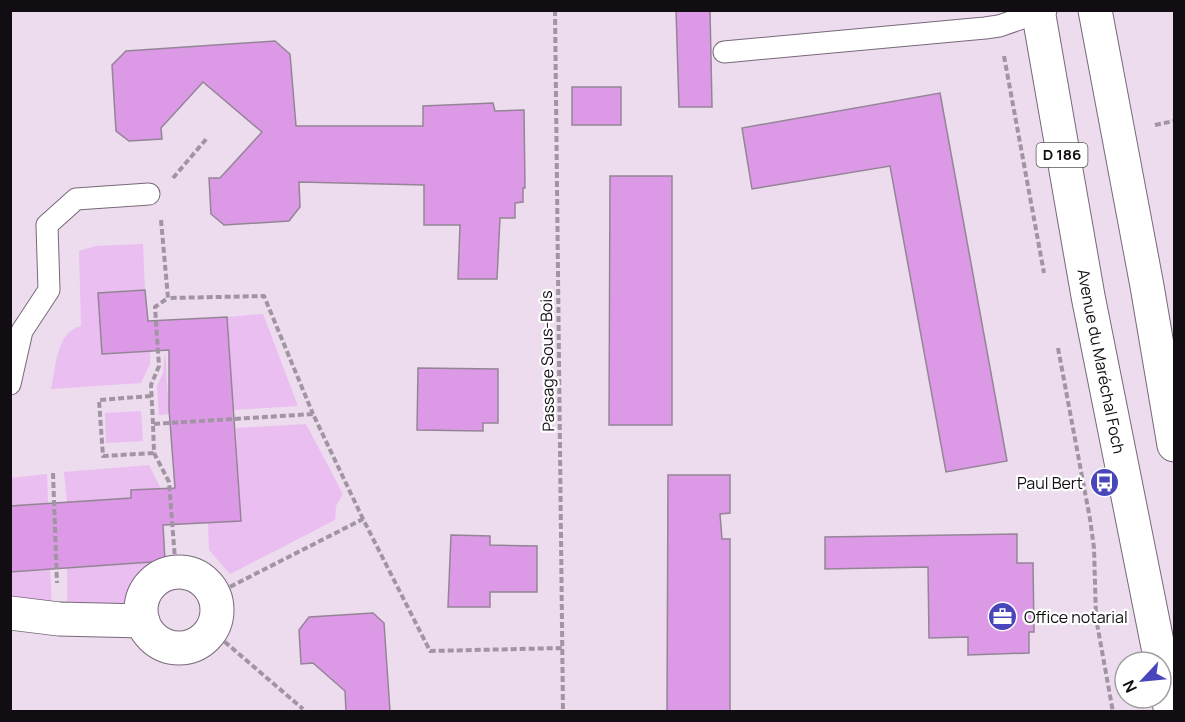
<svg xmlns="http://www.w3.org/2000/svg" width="1185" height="722" viewBox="0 0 1185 722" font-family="Manrope,sans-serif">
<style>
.green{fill:#eabef0}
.building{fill:#dc99e6;stroke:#948596;stroke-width:1.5}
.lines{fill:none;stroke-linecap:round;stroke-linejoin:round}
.service-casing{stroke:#776979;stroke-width:23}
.minor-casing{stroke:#776979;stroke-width:35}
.primary-casing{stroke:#776979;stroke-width:35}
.path{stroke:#a195a3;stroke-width:4;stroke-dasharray:6 3;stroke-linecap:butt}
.service{stroke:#fff;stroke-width:21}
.minor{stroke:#fff;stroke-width:33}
.primary{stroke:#fff;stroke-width:33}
.labels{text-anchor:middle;stroke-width:4.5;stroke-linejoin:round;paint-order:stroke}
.shield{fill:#fff;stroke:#59565a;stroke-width:1.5}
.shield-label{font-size:15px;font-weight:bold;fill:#120d13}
.street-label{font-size:16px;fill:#120d13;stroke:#fff}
.poi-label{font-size:16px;fill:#120d13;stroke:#fff;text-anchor:end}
</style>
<rect width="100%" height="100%" fill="#ecdcee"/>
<!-- green -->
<path class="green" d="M 143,244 L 145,290 L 98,293 L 150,351 L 150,364 L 141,383 L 51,389 C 56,368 56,332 81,326 L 79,251 L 96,246 Z
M 263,314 L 298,406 L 233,410 L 227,317 Z
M 165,350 L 169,414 L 159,415 L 157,386 L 163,373 Z
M 141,411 L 143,441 L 106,443 L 105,413 Z
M 306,424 L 343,494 L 336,506 L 335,520 L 230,574 L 209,550 L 208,523 L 241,520 L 236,428 Z
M 149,465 L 161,489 L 131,498 L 67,502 L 64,472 Z
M 47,474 L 48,503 L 11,506 L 11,478 Z
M 165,561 L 134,582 L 124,603 L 113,608 L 67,607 L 67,568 Z
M 50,570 L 52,604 L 11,599 L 11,572 Z"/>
<!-- building -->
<path class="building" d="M 676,10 L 710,10 L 712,107 L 679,107 Z
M 275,41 L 290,54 L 296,126 L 423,126 L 423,106 L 493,103 L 495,111 L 524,110 L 525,188 L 523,188 L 523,202 L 515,203 L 515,218 L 500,218 L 497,279 L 458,279 L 460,225 L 424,225 L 424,185 L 299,182 L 300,207 L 289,221 L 224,225 L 211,214 L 209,178 L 220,178 L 262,132 L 203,82 L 161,128 L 162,139 L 129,141 L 116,131 L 112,65 L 126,51 Z
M 572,87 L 621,87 L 621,125 L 572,125 Z
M 940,93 L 1007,461 L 946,472 L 890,166 L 752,189 L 742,128 Z
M 610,176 L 672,176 L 672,425 L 609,425 Z
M 145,290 L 148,321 L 227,317 L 241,521 L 163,525 L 165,561 L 10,572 L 10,506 L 131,498 L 131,490 L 175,488 L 169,409 L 169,350 L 102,354 L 98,293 Z
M 418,368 L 498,369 L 498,423 L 483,423 L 483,431 L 417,430 Z
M 668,475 L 730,475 L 730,513 L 720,514 L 722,539 L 730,539 L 730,711 L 667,711 Z
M 1017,534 L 1017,563 L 1033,563 L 1034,632 L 1029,632 L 1029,653 L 968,655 L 968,637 L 929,638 L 928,567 L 825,569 L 825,537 Z
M 451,535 L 490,536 L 490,545 L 537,546 L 537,592 L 490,592 L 490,607 L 448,607 Z
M 373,613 L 384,623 L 390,711 L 346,711 L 345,691 L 313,663 L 301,664 L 299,630 L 309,617 Z"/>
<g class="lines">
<defs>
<path id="service" d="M 724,52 L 985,28 L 999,26 L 1046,10
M 10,384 L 22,331 L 49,290 L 47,225 L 76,199 L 149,194"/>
<path id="minor" d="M141 610a38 38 0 1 1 76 0a38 38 0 1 1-76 0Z
M 10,613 L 59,619 L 143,621"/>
<g id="primary">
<path id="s1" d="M 1038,10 L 1088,296 L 1171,712"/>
<path d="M 1095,10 L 1147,286 L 1174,445"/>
</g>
</defs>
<!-- service casing -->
<use href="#service" class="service-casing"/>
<!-- minor casing -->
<use href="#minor" class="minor-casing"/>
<!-- primary casing -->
<use href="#primary" class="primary-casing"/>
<!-- path -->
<path class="path" d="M 555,10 L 563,712
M 1004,56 L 1044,273
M 1155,125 L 1174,121
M 173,178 L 208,137
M 161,220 L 168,298 L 264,296 L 313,414
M 1058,348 L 1090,519 L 1094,548 L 1096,618 L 1113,712
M 151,396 L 99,400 L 103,456 L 154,453
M 153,424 L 151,385 L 159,366 L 155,307 L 168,298
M 53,473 L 57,583
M 176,572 L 169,482 L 154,453 L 153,424 L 313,414 L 363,519
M 214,595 L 363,519 L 430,651 L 563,648
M 211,630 L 303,709"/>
<!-- service -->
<use href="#service" class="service"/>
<!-- minor -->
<use href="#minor" class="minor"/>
<!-- primary -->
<use href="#primary" class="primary"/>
</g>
<!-- icons -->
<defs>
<symbol id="bus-disc" viewBox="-11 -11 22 22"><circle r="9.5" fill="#4946bc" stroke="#fff"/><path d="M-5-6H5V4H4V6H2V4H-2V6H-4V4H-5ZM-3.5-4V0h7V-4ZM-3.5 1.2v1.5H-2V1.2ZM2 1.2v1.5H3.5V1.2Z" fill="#fff"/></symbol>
<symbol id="office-disc" viewBox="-11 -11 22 22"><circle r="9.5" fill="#4946bc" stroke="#fff"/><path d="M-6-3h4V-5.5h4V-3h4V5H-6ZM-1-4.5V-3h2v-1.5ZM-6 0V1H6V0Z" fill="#fff"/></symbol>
</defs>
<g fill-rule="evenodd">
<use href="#bus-disc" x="1088" y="466" width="33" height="33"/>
<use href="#office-disc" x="986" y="600" width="33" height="33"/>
</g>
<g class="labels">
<!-- shield labels -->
<rect class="shield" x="1036.5" y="143" width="51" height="24" rx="4.5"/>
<g class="shield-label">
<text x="1062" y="160">D 186</text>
</g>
<!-- street labels -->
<g class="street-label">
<text transform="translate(547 361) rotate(-91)" y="6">Passage Sous-Bois</text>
<text dy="6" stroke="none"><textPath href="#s1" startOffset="357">Avenue du Maréchal Foch</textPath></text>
</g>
<!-- poi labels -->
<g class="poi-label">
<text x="1083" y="489">Paul Bert</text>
<text x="1024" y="623" text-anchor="start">Office notarial</text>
</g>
</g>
<!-- border -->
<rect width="1185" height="722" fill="none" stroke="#120d13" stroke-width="24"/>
<!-- north arrow -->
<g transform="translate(1143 680) rotate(244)"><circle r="28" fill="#ffffff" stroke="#a09ea1" stroke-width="1.5"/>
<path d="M0-4.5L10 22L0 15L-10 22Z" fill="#4946bc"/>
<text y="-9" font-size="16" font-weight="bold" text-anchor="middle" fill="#120d13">N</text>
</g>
</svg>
